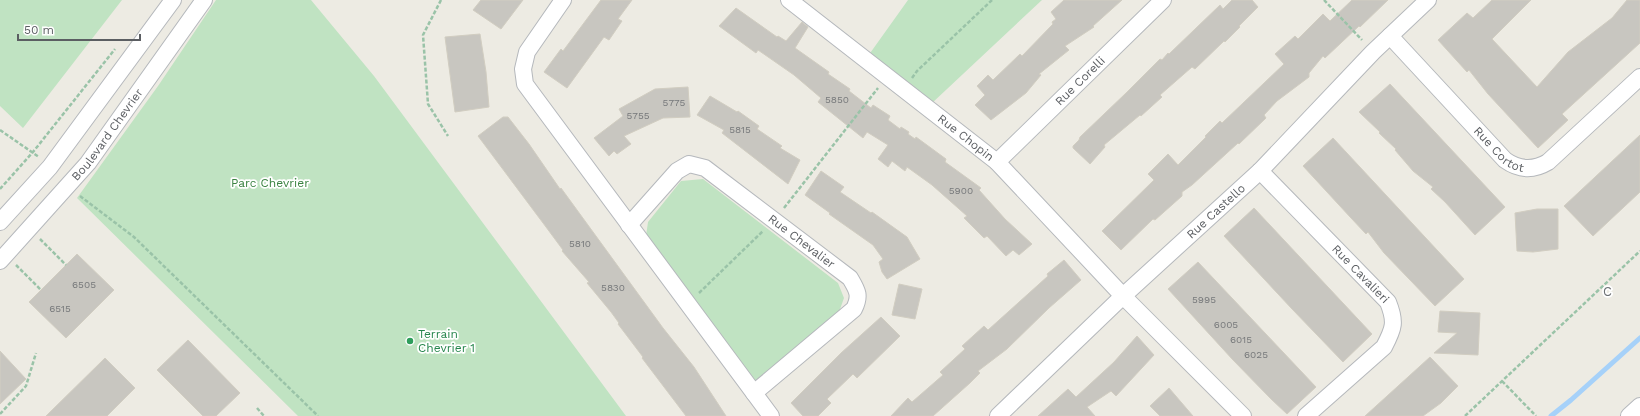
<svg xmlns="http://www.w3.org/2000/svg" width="1640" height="416" viewBox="0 0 1640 416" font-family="'Work Sans',sans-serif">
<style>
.green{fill:#c0e3c2}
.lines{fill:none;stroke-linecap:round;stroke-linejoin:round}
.stream{stroke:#a6d1f9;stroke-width:5}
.building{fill:#c8c6c0;stroke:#d1cdc1}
.minor-casing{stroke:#b5b8bc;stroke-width:18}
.path{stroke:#9ac3a8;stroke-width:2.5;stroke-dasharray:4 2;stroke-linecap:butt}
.minor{stroke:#fff;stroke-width:16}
.leisure-dot{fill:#2e9e5b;stroke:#fff;stroke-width:1.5}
.labels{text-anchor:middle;stroke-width:3.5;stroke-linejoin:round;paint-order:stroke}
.number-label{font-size:10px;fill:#76787a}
.street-label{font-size:12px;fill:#5b5e62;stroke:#fff}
.park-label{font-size:12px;fill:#3a8241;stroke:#fff}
.leisure-label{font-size:12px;fill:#27864d;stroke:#fff;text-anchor:start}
.neighbourhood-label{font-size:13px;letter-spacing:1px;fill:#6c7074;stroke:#fff}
</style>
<rect width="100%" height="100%" fill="#edebe3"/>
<!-- green -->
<path class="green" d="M 0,0 L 122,0 L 23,128 L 0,106 Z
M 216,0 L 311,0 L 374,76 L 626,416 L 298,416 L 77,198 L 158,86 Z
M 908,0 L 1042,0 L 931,104 L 868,56 Z
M 703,179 L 838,283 L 844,298 L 839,312 L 754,387 L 646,236 L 648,222 L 681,181 Z"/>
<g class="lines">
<!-- stream -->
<path class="stream" d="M 1551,416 L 1571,400 L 1640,338"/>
</g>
<!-- building -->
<path class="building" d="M 481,0 L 523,0 L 501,29 L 473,10 Z
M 601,0 L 632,0 L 618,19 L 622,21 L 609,40 L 604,37 L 567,88 L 544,72 L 561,49 L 563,51 Z
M 1064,0 L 1122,0 L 1093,26 L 1094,27 L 1065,46 L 1069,50 L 1039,74 L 1041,75 L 1026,93 L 991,120 L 975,105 L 985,95 L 977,86 L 988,75 L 993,80 L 1020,54 L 1022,56 L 1053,24 L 1052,22 L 1056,19 L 1051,12 Z
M 1232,0 L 1252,0 L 1258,7 L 1239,26 L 1240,27 L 1225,42 L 1224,41 L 1195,69 L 1192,67 L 1160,95 L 1162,97 L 1141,116 L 1140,115 L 1104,145 L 1105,147 L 1090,164 L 1073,148 L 1073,146 L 1079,140 L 1080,137 L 1126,93 L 1160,59 L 1162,60 L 1168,53 L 1169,54 L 1220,5 L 1223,9 Z
M 1352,0 L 1388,0 L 1360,27 L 1359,26 L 1325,58 L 1323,56 L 1309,73 L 1309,77 L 1277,101 L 1264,115 L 1266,118 L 1239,144 L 1238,143 L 1192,185 L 1182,192 L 1182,196 L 1155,220 L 1153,219 L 1121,250 L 1102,231 L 1154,180 L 1148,174 L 1168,154 L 1178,165 L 1206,137 L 1205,136 L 1220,121 L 1222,123 L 1284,64 L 1275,54 L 1295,36 L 1298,39 L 1323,14 L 1330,21 Z
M 1492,0 L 1531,0 L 1492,39 L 1537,87 L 1568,52 L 1612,18 L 1627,0 L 1640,0 L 1640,43 L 1562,114 L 1568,120 L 1538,148 L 1488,94 L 1469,70 L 1467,72 L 1438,40 L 1467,13 L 1473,18 Z
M 736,8 L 777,37 L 778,36 L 786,41 L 802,22 L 808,27 L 795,48 L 829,72 L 828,74 L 850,89 L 849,91 L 871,108 L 873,105 L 890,116 L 888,120 L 900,129 L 901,127 L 909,132 L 908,134 L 915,139 L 916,137 L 946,159 L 945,162 L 981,188 L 979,190 L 1005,219 L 1032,244 L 1019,255 L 1013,250 L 1006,256 L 987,236 L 984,238 L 964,218 L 967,216 L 932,185 L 907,167 L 905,171 L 892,161 L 888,167 L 878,159 L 888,145 L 867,132 L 863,138 L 818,102 L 821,98 L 794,75 L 758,50 L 756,53 L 719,26 Z
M 480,34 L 486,72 L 489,107 L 455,112 L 445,37 Z
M 1390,84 L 1505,207 L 1475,235 L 1445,202 L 1431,189 L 1433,187 L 1413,171 L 1395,150 L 1396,149 L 1379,133 L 1380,132 L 1359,112 Z
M 688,87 L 690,117 L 663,118 L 624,136 L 631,144 L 617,154 L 614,151 L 609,156 L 594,138 L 623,116 L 619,109 L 655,89 Z
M 710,96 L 737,112 L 738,111 L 759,126 L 757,129 L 782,146 L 780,148 L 800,160 L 788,184 L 722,133 L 724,130 L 697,115 Z
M 503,117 L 508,117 L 529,144 L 560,189 L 561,188 L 663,328 L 694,367 L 726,416 L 686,416 L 642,358 L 643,357 L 618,324 L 619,323 L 611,312 L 587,283 L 589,282 L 562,251 L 563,250 L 546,227 L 478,136 Z
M 1640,135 L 1640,192 L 1593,236 L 1564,206 Z
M 1333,138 L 1464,279 L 1435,306 L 1384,253 L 1368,232 L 1366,234 L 1351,218 L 1303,166 Z
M 821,171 L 844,187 L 840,192 L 871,213 L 872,212 L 907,237 L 920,259 L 887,279 L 882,272 L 879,262 L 883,259 L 873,245 L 829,214 L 830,213 L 805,195 Z
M 1254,208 L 1372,334 L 1343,362 L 1292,309 L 1224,236 Z
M 1537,209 L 1558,209 L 1558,249 L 1533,252 L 1517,251 L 1515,213 Z
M 77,254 L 114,290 L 66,338 L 29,302 Z
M 1064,260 L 1081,280 L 1049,308 L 1007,349 L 978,371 L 980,373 L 970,383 L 933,416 L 891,416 L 908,398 L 912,402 L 943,375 L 940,372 L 965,349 L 962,346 L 984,326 L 988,330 L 1048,276 L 1047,274 Z
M 1198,262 L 1316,387 L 1287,414 L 1271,399 L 1233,360 L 1168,289 Z
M 899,284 L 922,289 L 915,319 L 892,315 Z
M 1440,311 L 1480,313 L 1478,355 L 1434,353 L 1457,333 L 1438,332 Z
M 881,317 L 900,336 L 857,378 L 853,374 L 827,399 L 831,403 L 818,416 L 803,416 L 791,403 L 841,353 Z
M 1137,336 L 1154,355 L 1116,396 L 1111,391 L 1087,407 L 1095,416 L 1038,416 L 1068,389 L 1076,397 L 1114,362 Z
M 188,340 L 240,393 L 216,416 L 203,416 L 157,370 Z
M 0,351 L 26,379 L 0,404 Z
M 1430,357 L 1458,386 L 1441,403 L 1423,416 L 1365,416 Z
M 105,358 L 135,388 L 107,416 L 46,416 Z
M 1169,388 L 1193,416 L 1160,416 L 1150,406 Z"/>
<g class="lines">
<defs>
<g id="minor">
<path d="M 563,0 L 527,52 L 523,69 L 525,84 L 771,416"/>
<path id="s1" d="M 789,0 L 997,162 L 1123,296 L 1243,416"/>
<path id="s2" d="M 1390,36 L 1505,160 C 1519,170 1533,171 1548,162 L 1640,77"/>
<path id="s3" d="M 997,162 L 1163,0"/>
<path id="s4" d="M 1260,171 L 1388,302 C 1396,322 1394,328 1384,347 L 1306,416"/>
<path d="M 0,222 L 50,167 L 173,0"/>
<path id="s5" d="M 629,225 L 677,171 L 689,164 L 705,168 L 850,278 C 857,290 861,295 854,309 L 754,393"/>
<path id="s6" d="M 0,261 L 88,163 L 204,0"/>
<path id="s7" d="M 998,416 L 1123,296 L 1260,171 L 1373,52 L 1428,0"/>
<path d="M 1629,416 L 1640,406"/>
</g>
</defs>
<!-- minor casing -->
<use href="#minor" class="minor-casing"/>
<!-- path -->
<path class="path" d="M 441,0 L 423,35 L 428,104 L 448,136
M 1324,0 L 1362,40
M 912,78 L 917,71 L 992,0
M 0,130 L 39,157
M 0,189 L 33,152 L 115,49
M 80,196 L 134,237 L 318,416
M 784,208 L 878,88
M 40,239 L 66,265
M 16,265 L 41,290
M 699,293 L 763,231
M 1502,381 L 1536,416
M 257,408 L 264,416
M 0,414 L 26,386 L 36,353
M 1465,416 L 1640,251"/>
<!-- minor -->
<use href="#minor" class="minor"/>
</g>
<!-- markers -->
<circle class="leisure-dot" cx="410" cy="341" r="4"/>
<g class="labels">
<!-- number labels -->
<g class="number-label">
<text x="837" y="103">5850</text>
<text x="674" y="106">5775</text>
<text x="638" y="119">5755</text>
<text x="740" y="133">5815</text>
<text x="961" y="194">5900</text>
<text x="580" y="247">5810</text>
<text x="84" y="288">6505</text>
<text x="613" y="291">5830</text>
<text x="1204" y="303">5995</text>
<text x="60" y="312">6515</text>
<text x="1226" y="328">6005</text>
<text x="1241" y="343">6015</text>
<text x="1256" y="358">6025</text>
</g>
<!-- street labels -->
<g class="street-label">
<text dy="4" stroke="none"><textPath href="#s3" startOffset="116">Rue Corelli</textPath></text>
<text dy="4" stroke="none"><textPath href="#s6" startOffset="166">Boulevard Chevrier</textPath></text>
<text dy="4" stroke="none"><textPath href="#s1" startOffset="224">Rue Chopin</textPath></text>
<text dy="4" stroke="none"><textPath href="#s2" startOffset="158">Rue Cortot</textPath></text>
<text dy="4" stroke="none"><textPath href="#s7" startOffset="299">Rue Castello</textPath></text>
<text dy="4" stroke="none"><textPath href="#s5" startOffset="224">Rue Chevalier</textPath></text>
<text dy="4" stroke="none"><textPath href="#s4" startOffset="144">Rue Cavalieri</textPath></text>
</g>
<!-- park labels -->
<g class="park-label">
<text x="270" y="187">Parc Chevrier</text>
</g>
<!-- leisure labels -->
<g class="leisure-label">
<text x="418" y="338">Terrain<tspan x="418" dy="14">Chevrier 1</tspan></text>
</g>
<!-- neighbourhood labels -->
<g class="neighbourhood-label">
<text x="1608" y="296">C</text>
</g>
</g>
<!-- scale -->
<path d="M18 34v6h122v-6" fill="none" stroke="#5b5e62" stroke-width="2"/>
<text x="24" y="34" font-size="12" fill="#5b5e62" stroke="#ffffff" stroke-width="3" paint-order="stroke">50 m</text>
</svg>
